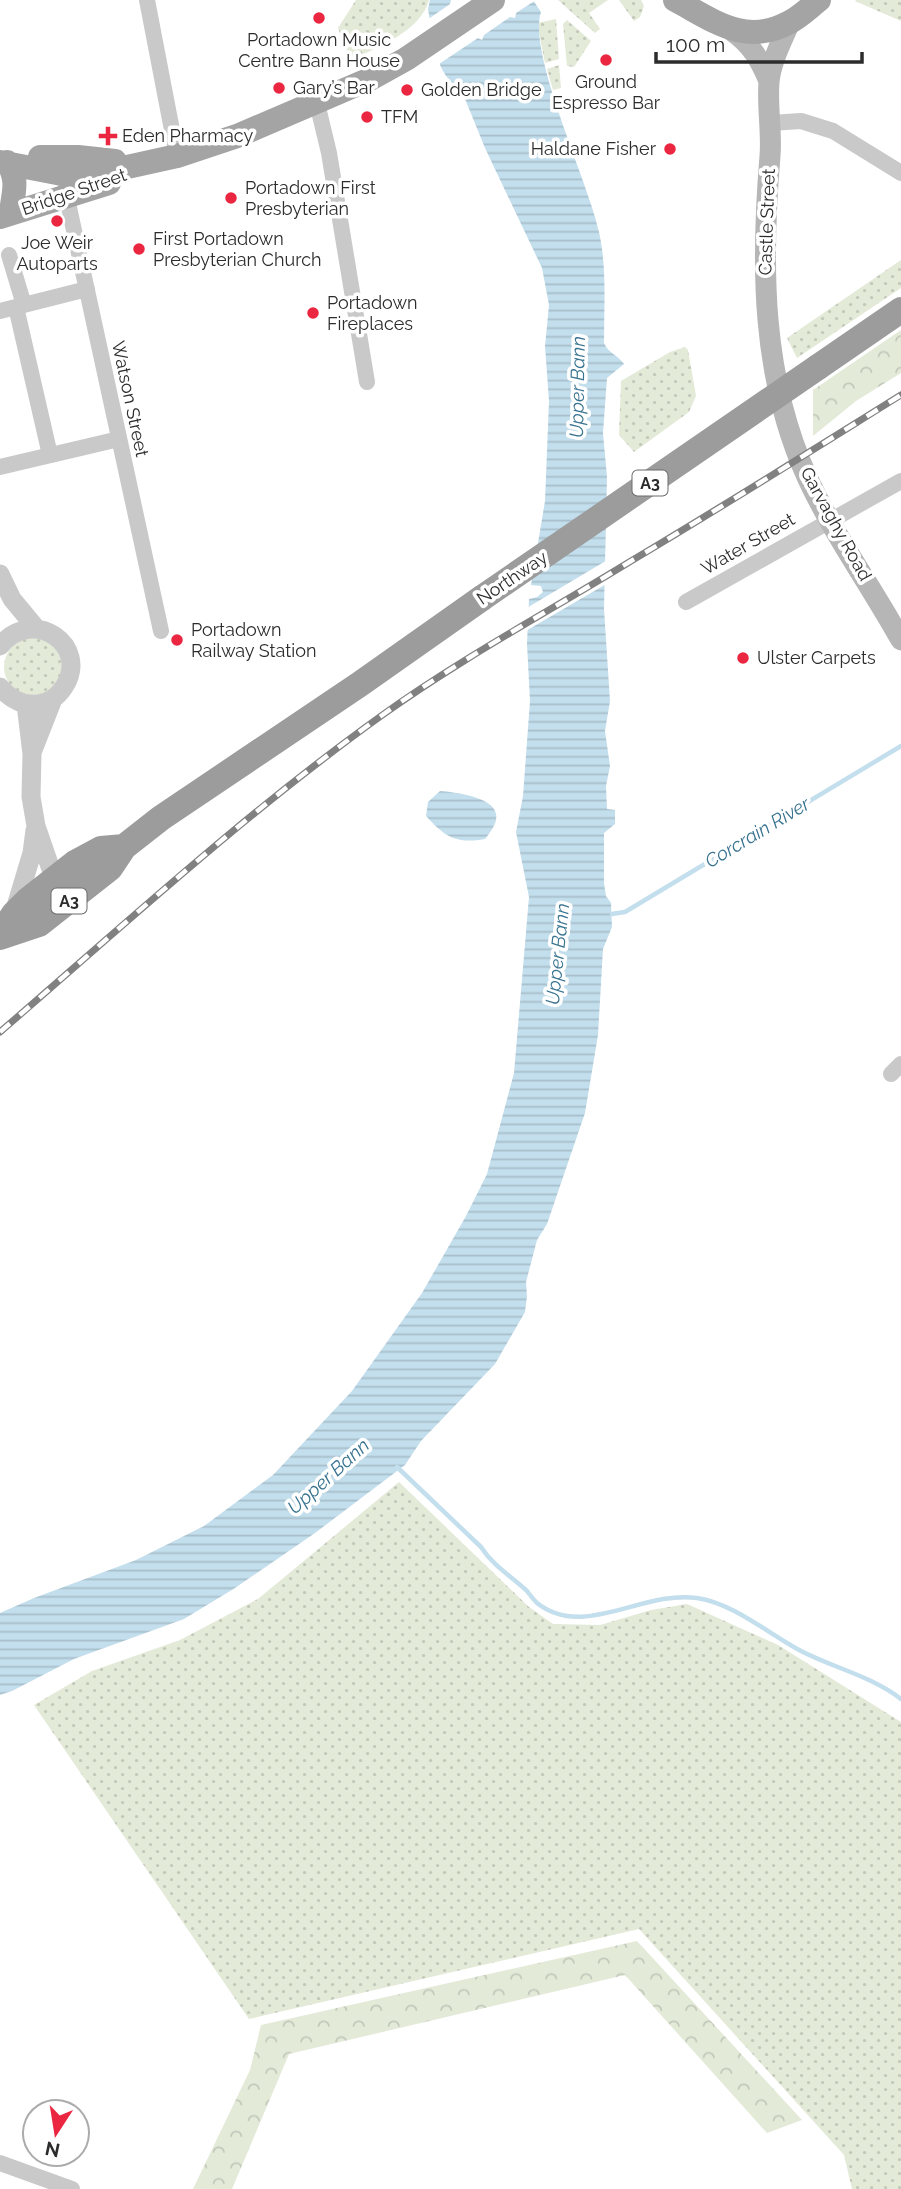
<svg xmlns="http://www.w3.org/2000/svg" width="901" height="2189" viewBox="0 0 901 2189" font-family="Raleway,sans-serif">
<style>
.grass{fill:url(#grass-dots)}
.forest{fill:url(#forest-crowns)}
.water{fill:url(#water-rules)}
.pier{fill:#fff}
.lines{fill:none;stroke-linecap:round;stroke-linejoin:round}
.stream{stroke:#c3deec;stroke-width:4.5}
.minor{stroke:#c9c9c9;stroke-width:16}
.tertiary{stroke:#c9c9c9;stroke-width:19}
.secondary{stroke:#b6b6b6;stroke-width:21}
.primary{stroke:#a4a4a4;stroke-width:24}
.trunk{stroke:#9c9c9c;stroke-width:26}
.rail-casing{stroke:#818181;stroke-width:7}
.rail{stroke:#fff;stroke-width:4.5;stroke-dasharray:13;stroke-linecap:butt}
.trunk-bridge{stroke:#9c9c9c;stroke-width:26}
.poi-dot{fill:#eb2641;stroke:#fff;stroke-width:2.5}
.labels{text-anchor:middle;stroke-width:7;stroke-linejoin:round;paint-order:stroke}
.shield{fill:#fff;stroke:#6b6b6b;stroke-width:2}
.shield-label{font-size:16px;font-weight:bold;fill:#2c2c2c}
.poi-label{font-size:18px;fill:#2c2c2c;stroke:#fff;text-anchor:start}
.street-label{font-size:18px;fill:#2c2c2c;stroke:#fff}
.water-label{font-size:19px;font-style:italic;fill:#387390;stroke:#fff}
</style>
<defs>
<pattern id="grass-dots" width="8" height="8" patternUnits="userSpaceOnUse" patternTransform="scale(1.75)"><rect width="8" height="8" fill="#e3ead8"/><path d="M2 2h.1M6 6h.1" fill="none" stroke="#c3c9ba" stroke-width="1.8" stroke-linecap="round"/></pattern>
<pattern id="forest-crowns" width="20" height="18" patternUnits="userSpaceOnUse" patternTransform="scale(1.75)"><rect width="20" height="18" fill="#e3ead8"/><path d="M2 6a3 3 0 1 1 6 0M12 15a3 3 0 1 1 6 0" fill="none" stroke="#c3c9ba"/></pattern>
<pattern id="water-rules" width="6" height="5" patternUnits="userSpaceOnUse" patternTransform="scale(1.75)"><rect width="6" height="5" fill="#c3deec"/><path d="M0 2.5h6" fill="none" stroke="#a8bfcb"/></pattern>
</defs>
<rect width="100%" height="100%" fill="#fff"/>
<!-- grass -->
<path class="grass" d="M 356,0 L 429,0 C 421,30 380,47 352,59 L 345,47 L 338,28 Z
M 558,0 L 608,0 L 589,13 L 600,29 L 595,33 Z
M 619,0 L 641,0 L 644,6 L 640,17 L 634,21 Z
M 856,0 L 901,0 L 901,21 L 855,1 Z
M 556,19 L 559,59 L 545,63 L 537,23 Z
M 567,20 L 591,41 L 574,67 L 567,66 L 563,24 Z
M 559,65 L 561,88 L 553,90 L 547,69 Z
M 901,260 L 901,288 L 797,358 L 787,338 Z
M 685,347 L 688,350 L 696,396 L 689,412 L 634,452 L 619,435 L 621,381 L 670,352 Z
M4 667a29 29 0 1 1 58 0a29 29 0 1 1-58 0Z
M 399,1482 L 529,1607 L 553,1624 L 600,1625 L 651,1610 L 687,1604 L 778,1645 L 901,1722 L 901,2189 L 852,2189 L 844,2155 L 639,1929 L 249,2019 L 34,1705 L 92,1671 L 180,1640 L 258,1599 Z"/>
<!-- forest -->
<path class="forest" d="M 901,330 L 901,373 L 856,401 L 813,436 L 813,390 Z
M 637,1941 L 802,2120 L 767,2133 L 625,1975 L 289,2054 L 232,2189 L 193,2189 L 250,2070 L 261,2025 Z"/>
<!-- water -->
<path class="water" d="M 430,0 L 533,0 L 541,12 C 527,53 589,183 599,232 C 607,268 604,306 604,343 C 609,354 618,355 624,364 L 607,378 L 603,433 L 607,477 L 604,609 L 610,701 L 605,731 L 610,766 L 606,786 L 607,809 L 615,810 L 615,824 L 604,833 L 604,883 L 606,896 L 611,903 L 612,927 L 603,949 L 598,1035 L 585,1113 L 547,1224 L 537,1240 L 526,1282 L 527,1296 L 525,1312 L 495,1364 L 421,1441 L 405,1465 L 315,1533 L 235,1588 L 184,1619 L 74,1659 L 12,1691 L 0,1695 L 0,1613 L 34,1598 L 136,1560 L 204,1526 L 273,1475 L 352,1391 L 422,1293 L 466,1216 L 487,1174 L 514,1073 L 529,897 L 516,832 L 523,796 L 530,701 L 527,644 L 529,599 L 537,597 L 543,592 L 541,586 L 531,585 L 545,501 L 549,401 L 545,346 L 549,305 L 542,268 L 485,148 L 461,89 C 434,75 433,36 428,9 Z
M 440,791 C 454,792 494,797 496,814 C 498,823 490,832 485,839 C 456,844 445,837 426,816 L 428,802 Z"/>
<!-- pier -->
<path class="pier" d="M 451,0 L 536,0 L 516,13 L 515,18 L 510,17 L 484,35 L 482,40 L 478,38 L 439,64 L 434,59 L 427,20 L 450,4 Z
M 609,559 L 608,583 L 524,632 L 525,609 Z"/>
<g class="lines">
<!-- stream -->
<path class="stream" d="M 612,914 L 625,912 L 901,746
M 397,1467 L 481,1547 C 493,1566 511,1576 527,1591 C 530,1595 533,1599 537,1603 C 584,1640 642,1590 697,1598 C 735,1604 767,1633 801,1651 C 834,1668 871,1676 901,1699"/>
<!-- minor -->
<path class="minor" d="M 147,0 L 177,156
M 317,103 L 329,153 L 367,382
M 771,123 L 801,121 L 833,131 L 901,173
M 65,189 L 161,631
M 9,255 L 24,305
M 16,307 L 50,455
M 0,311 L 87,289
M 0,467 L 119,439
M 686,602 L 901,481
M 891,1074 L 901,1064
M 0,2163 L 72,2189"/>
<!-- tertiary -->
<path class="tertiary" d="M 0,574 L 12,599 L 36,628
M 0,646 C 33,605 91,646 64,687 C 58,696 49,703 38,704 C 22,706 10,699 0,687
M 26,704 L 32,754 L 31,797 L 36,826 L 55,881 L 61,890
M 33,750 L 53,699
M 14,913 L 32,853 L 35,830"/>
<!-- secondary -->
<path class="secondary" d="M 790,22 C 782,41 771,61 769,82 C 767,107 772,132 770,156 C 761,265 761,377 808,479 C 834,535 871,586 901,640
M 732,31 C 752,45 760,60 769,81"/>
<!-- primary -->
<path class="primary" d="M 675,0 C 713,20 744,46 788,23 C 799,18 809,8 819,0
M 40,157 L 78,157 L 115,161
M 0,162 L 62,174 L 91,175 L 177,156 L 237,136 L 370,79 L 406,59 L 493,0
M 7,162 C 17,176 15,188 12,205
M 0,217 L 109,183"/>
<!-- trunk -->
<path class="trunk" d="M 818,367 L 901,310
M 0,935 L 14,914 L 28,900 L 75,863 L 101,849 L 124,847
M 0,937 L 39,924 L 110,868 L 124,847 L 161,818 L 360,684 L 482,598"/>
<defs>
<path id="rail" d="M 0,1032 C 125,924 247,812 381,716 C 460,659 548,612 631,561 C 722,507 811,451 901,395"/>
</defs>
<!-- rail casing -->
<use href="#rail" class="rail-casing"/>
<!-- rail -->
<use href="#rail" class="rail"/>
<!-- trunk-bridge -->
<path class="trunk-bridge" d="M 482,598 L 818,367"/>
</g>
<!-- markers -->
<g class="poi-dot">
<circle cx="319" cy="18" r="7"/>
<circle cx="606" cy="60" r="7"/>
<circle cx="279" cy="88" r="7"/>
<circle cx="407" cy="90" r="7"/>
<circle cx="367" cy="117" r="7"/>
<path d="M104.5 125.5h7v7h7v7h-7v7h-7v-7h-7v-7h7z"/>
<circle cx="670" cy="149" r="7"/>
<circle cx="231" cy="198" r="7"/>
<circle cx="57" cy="221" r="7"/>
<circle cx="139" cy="249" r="7"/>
<circle cx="313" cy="313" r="7"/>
<circle cx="177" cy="640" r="7"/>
<circle cx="743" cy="658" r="7"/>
</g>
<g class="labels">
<!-- shield labels -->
<g class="shield">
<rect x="632.5" y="470.5" width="35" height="25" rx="5"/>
<rect x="51.5" y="888.5" width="35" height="25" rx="5"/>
</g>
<g class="shield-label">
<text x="650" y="489">A3</text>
<text x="69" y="907">A3</text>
</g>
<!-- poi labels -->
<g class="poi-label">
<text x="319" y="46" text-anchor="middle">Portadown Music<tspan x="319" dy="21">Centre Bann House</tspan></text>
<text x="606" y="88" text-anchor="middle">Ground<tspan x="606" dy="21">Espresso Bar</tspan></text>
<text x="293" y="94">Gary’s Bar</text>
<text x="421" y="96">Golden Bridge</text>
<text x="381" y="123">TFM</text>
<text x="122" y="142">Eden Pharmacy</text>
<text x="656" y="155" text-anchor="end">Haldane Fisher</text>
<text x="245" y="194">Portadown First<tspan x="245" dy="21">Presbyterian</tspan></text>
<text x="153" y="245">First Portadown<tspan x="153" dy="21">Presbyterian Church</tspan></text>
<text x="57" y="249" text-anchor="middle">Joe Weir<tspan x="57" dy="21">Autoparts</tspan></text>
<text x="327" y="309">Portadown<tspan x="327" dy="21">Fireplaces</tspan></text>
<text x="191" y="636">Portadown<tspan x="191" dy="21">Railway Station</tspan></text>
<text x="757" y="664">Ulster Carpets</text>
</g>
<!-- street labels -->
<g class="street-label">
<text transform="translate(74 192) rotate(-19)" y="6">Bridge Street</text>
<text transform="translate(767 222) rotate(-88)" y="6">Castle Street</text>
<text transform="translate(130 399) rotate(78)" y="6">Watson Street</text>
<text transform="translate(836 524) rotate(61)" y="6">Garvaghy Road</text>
<text transform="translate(748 544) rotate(-30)" y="6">Water Street</text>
<text transform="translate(512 578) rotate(-34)" y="6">Northway</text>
</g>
<!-- water labels -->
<g class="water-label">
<text transform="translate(577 387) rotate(-89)" y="7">Upper Bann</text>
<text transform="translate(757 832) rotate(-31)" y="7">Corcrain River</text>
<text transform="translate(557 954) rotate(-84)" y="7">Upper Bann</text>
<text transform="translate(328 1476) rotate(-42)" y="7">Upper Bann</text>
</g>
</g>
<!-- north arrow -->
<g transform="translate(56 2133) rotate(192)"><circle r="33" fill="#ffffff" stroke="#ababab" stroke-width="2"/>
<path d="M0-5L12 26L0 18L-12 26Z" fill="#eb2641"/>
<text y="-10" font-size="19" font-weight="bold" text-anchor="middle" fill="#2c2c2c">N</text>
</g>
<!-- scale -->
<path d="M656 52v10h206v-10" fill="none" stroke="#2c2c2c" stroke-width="3.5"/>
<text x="666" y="52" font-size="21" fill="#2c2c2c" stroke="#ffffff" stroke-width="5" paint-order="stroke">100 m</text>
</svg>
